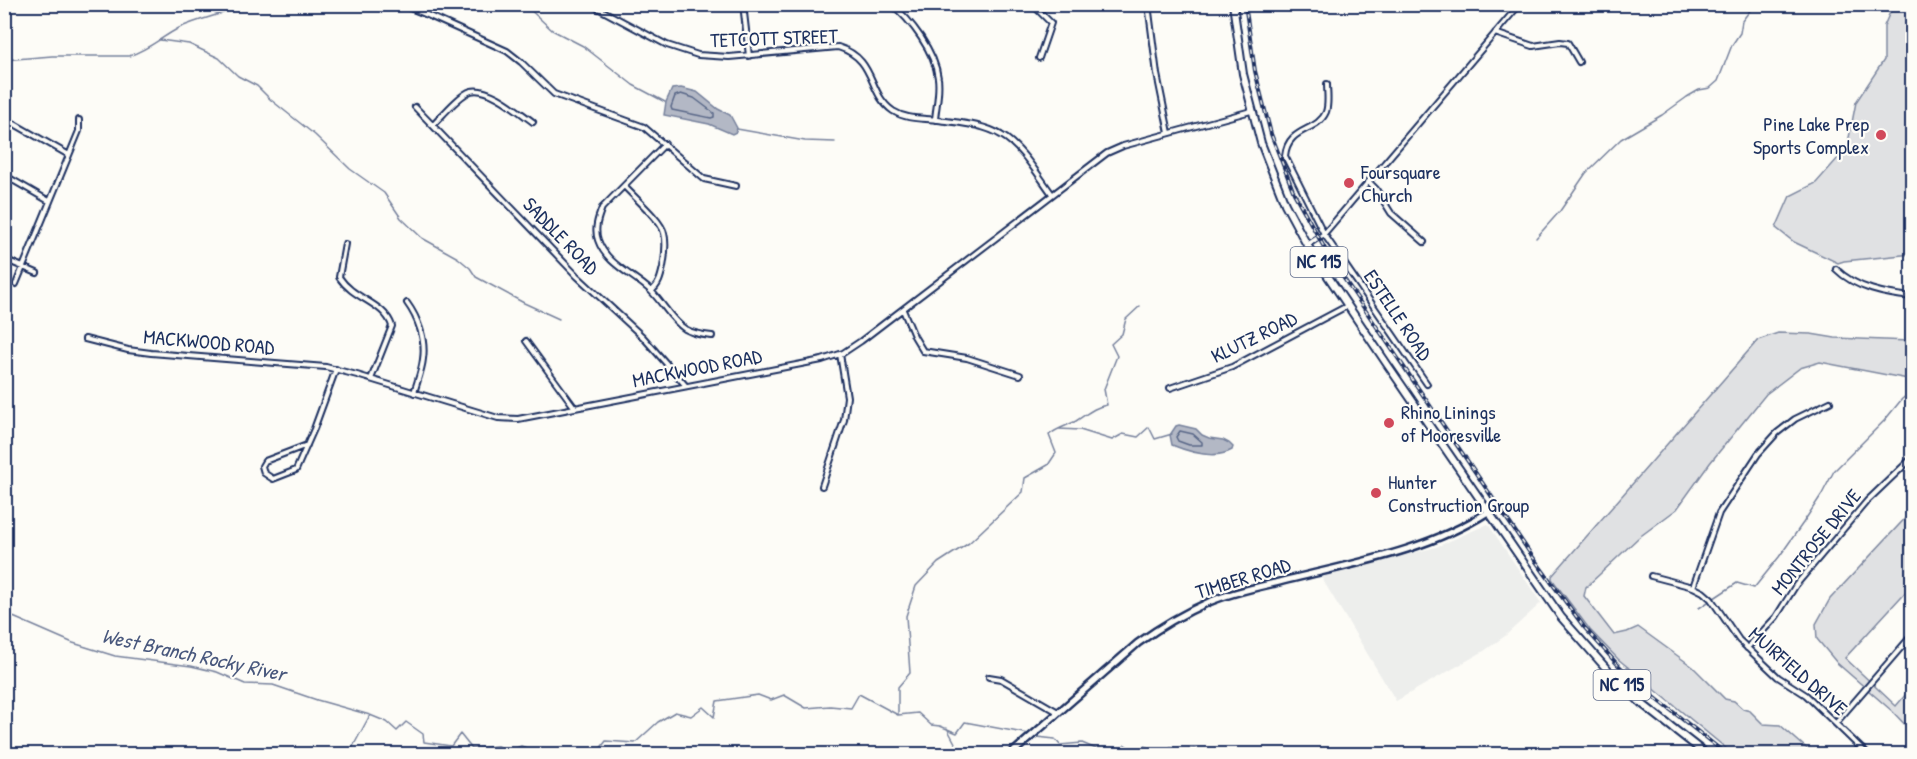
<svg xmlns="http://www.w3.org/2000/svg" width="1917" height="759" viewBox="0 0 1917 759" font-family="'Patrick Hand',sans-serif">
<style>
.built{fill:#edeeec}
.green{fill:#e0e1e3;stroke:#7e88a0;stroke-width:1.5}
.water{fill:#b3b8c5;stroke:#76819c;stroke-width:1.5}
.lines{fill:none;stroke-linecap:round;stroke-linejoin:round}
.shore{stroke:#586687;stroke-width:1.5}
.stream{stroke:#76819c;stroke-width:1.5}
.street-casing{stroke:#1b2f5e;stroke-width:8}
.secondary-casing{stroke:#1b2f5e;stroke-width:10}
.primary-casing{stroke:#1b2f5e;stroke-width:10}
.street{stroke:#fdfcf7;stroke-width:4}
.secondary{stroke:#fdfcf7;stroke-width:5}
.primary{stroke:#fdfcf7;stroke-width:6}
.rail-casing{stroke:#1b2f5e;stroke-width:4}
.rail{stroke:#fdfcf7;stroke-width:1.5;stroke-dasharray:4.5;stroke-linecap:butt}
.poi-dot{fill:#d1495b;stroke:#fdfcf7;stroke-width:2}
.labels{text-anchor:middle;stroke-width:4.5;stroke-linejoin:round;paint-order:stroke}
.shield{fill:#fdfcf7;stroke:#5f6c8c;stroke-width:1.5}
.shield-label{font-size:18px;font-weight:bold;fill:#1b2f5e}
.street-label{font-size:20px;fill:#1b2f5e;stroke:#fdfcf7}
.poi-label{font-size:20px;fill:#1b2f5e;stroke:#fdfcf7;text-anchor:start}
.water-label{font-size:21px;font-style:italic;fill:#49587d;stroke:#fdfcf7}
</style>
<rect width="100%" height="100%" fill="#fdfcf7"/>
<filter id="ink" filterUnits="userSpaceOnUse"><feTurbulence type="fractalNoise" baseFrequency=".0167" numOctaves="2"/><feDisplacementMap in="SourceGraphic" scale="12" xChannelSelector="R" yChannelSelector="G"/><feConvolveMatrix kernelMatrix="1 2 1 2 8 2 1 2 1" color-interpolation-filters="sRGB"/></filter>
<g filter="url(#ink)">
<!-- built -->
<path class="built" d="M 1488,524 L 1541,603 L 1505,636 L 1484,651 L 1396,701 L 1321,577 L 1436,547 Z"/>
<!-- green -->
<path class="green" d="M 1899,4 L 1912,5 L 1912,254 L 1844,261 L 1838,263 L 1794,242 L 1776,228 L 1790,196 L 1816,183 L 1847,148 L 1856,102 L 1884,60 L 1884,26 L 1891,10 Z
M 1778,333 L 1811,334 L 1835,338 L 1909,341 L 1912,342 L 1912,382 L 1908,379 L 1820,362 L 1800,368 L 1766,394 L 1710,463 L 1677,509 L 1638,538 L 1600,574 L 1586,587 L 1584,596 L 1614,635 L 1627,632 L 1638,627 L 1693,667 L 1725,699 L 1734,701 L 1743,709 L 1750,711 L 1763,724 L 1780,725 L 1813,754 L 1733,754 L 1618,659 L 1590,630 L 1552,579 L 1552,576 L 1758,340 Z
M 1912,511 L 1912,585 L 1845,658 L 1896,706 L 1912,687 L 1912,732 L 1892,711 L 1837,663 L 1817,639 L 1816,624 L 1830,599 Z"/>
<!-- water -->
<path class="water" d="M 681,88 L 697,92 L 718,109 L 730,115 L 737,128 L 736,132 L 732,134 L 709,124 L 664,115 L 666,102 L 672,89 Z
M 1179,425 L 1196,429 L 1202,435 L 1209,438 L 1223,440 L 1229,443 L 1233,447 L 1232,450 C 1214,460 1189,452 1172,445 L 1170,435 L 1176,426 Z"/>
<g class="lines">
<!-- shore -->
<path class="shore" d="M 681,94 L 694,98 L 714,113 L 714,117 L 711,118 L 672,110 L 671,107 L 675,96 Z
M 1180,431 L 1193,434 L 1202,442 L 1202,445 L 1189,445 L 1178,441 L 1176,437 Z"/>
<!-- stream -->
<path class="stream" d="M 524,4 L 552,30 L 583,46 L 633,85 L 665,102
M 160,40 L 189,44 L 219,58 L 238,76 L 257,86 L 271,100 L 315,135 L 350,169 L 384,193 L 401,218 L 422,238 L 458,258 L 470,268 L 476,277 L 524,303 L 559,319
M 4,60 L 52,56 L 129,56 C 148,50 162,37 179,28 C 201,18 225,14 247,4
M 737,129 L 805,141 L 835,142
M 1536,238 L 1560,211 L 1586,173 L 1621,139 L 1662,115 L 1687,97 L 1699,90 L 1710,88 L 1718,81 L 1732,45 L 1740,33 L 1742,21 L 1755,4
M 1059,429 L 1080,430 L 1112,440 L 1123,434 L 1138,437 L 1149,427 L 1155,439 L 1172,434
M 1699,608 L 1737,583 L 1754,588 L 1779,557 L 1803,523 L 1822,494 L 1834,471 L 1884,421 L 1902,399 L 1912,391
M 4,613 L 73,643 L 115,656 L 191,666 L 217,672 L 245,684 L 273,685 L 317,700 L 370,715 L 387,722 L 397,731 L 406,722 L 423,734 L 424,742 L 451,746 L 460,734 L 472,749 L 497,746 L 509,751 L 521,746 L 541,753 L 568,750 L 597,753 L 606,741 L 635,743 L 658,722 L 675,712 L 691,716 L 703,707 L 714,717 L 717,701 L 758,695 L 771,700 L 784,695 L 806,708 L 830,706 L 851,708 L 859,694 L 898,715 L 918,713 L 931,725 L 940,726 L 957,733 L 965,722 L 1029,734
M 898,714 L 898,687 L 910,673 L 906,616 L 916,586 L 938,563 L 969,543 L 1023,492 L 1025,478 L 1048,465 L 1056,453 L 1049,435 C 1057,428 1067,426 1076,421 C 1087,414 1094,407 1107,405 L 1104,389 L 1117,356 L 1111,344 L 1122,334 L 1126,319 L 1140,306
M 947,728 L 955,743 L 956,754
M 1037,737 L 1055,739 L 1060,745 L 1082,743 L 1108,754
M 349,754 L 370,715
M 1119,754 L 1125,745 L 1139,754 L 1145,746 L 1156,753 L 1171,747 L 1180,754
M 1184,754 L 1191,748 L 1205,752 L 1225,754"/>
<defs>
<path id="street" d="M 115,4 L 125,4
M 400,4 L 425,14 L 507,51 L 521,62 L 554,94 L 644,127 L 704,179 L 736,186
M 590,4 L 667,45 L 698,55 L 729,57 L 838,47 C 877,59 867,93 893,111 C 907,120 923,118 938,120 C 959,123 983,124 1001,135 C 1021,146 1038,175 1052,194
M 743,4 L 749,56
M 891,4 C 911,20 935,52 938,78 C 940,92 936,106 935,120
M 1032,4 L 1051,23 L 1039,58
M 1148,4 L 1157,74 L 1169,133
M 425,14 L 427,4
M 1495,33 L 1533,46 L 1560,42 L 1568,43 L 1579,62
M 1327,84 C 1327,93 1329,103 1326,112 C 1317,133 1288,126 1285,156 L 1324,234 L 1427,384
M 415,107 L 577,276 L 643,337 L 686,386
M 4,118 L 69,155
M 433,125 C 442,116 459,95 471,91 C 489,86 519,112 533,122
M 665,144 L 602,208 C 598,218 594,229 598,240 C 606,264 633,274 651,291 C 663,303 671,320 685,329 C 694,334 702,335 712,336
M 4,175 L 49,201
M 1369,182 L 1376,189 L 1391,213 L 1424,242
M 625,187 C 635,198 661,220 664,233 C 667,244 665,256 663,267 C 661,276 659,286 651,291
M 345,244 L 339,277 C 354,300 384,302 392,326 L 371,379
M 1307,245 L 1324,234 L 1520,4
M 4,259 L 37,273
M 1836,269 C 1856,289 1886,294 1912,297
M 16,284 L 79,131 L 79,120
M 407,303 C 418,318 426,340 423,359 C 422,370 417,382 414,393
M 903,310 L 914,336 L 923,351 L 967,358 L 1020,375
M 85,339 L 128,350 L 151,353 L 326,367 L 357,375 L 498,418 L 518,419 L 549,413 L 822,360 L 843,353 L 861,341 L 1107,153 L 1123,146 L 1251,111
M 526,341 L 575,408
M 1170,388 L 1232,367 L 1347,306
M 307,445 L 265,461 L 262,466 L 264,473 L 273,479 L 296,470 L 314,429 L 336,369
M 822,486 L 844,420 L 847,397 L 840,354
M 1651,576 L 1693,587 L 1703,592 L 1711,599 L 1739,640 L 1778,677 L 1806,695 L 1867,754
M 1693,587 L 1719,513 L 1758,454 L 1777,433 L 1795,419 L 1830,402
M 1747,648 L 1776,617 L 1796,585 L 1867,501 L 1912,458
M 989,677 L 1001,679 L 1058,712
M 1836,723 L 1912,635"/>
<path id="secondary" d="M 1011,754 L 1138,643 C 1160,627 1184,613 1209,602 C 1230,593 1253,588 1275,583 C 1348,564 1424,553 1488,512"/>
<path id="primary" d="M 1233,4 L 1243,74 L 1261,143 L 1285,204 L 1307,245 L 1387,364 L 1561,617 L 1613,676 L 1641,703 L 1706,754"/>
</defs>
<!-- street casing -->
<use href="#street" class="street-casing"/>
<!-- secondary casing -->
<use href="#secondary" class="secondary-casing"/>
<!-- primary casing -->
<use href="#primary" class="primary-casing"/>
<!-- street -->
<use href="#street" class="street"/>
<!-- secondary -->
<use href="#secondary" class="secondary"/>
<!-- primary -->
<use href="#primary" class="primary"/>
<defs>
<path id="rail" d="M 1245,4 L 1255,71 L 1271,134 L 1294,193 L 1330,258 L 1532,556 L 1584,627 L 1618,665 L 1643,688 L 1726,754"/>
</defs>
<!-- rail casing -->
<use href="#rail" class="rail-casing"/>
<!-- rail -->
<use href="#rail" class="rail"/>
</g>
</g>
<!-- markers -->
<g class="poi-dot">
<circle cx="1881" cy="135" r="6"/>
<circle cx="1349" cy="183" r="6"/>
<circle cx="1389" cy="423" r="6"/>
<circle cx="1376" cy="493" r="6"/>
</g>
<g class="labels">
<!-- shield labels -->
<g class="shield">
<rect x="1290.5" y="247" width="57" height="30" rx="4.5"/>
<rect x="1593.5" y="670" width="57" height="30" rx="4.5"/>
</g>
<g class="shield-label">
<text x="1319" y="268">NC 115</text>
<text x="1622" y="691">NC 115</text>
</g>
<!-- street labels -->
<g class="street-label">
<text transform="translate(774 38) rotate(-2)" y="7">TETCOTT STREET</text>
<text transform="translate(561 236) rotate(46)" y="7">SADDLE ROAD</text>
<text transform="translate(1398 315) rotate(56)" y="7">ESTELLE ROAD</text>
<text transform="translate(1254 337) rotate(-26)" y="7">KLUTZ ROAD</text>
<text transform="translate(209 342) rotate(5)" y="7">MACKWOOD ROAD</text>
<text transform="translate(697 368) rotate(-11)" y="7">MACKWOOD ROAD</text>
<text transform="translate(1816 542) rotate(-51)" y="7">MONTROSE DRIVE</text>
<text transform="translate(1243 578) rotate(-17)" y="7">TIMBER ROAD</text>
<text transform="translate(1798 671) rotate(41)" y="7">MUIRFIELD DRIVE</text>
</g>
<!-- poi labels -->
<g class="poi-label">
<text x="1869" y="131" text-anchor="end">Pine Lake Prep<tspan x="1869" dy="23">Sports Complex</tspan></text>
<text x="1361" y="179">Foursquare<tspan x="1361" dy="23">Church</tspan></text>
<text x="1401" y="419">Rhino Linings<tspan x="1401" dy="23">of Mooresville</tspan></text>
<text x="1388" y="489">Hunter<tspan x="1388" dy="23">Construction Group</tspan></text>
</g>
<!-- water labels -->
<g class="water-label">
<text transform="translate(194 655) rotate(12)" y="7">West Branch Rocky River</text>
</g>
</g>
<!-- margin -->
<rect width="1917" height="759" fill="none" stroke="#fdfcf7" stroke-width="24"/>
<rect x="12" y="12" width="1893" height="735" fill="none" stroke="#1b2f5e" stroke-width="2" filter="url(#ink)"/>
</svg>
